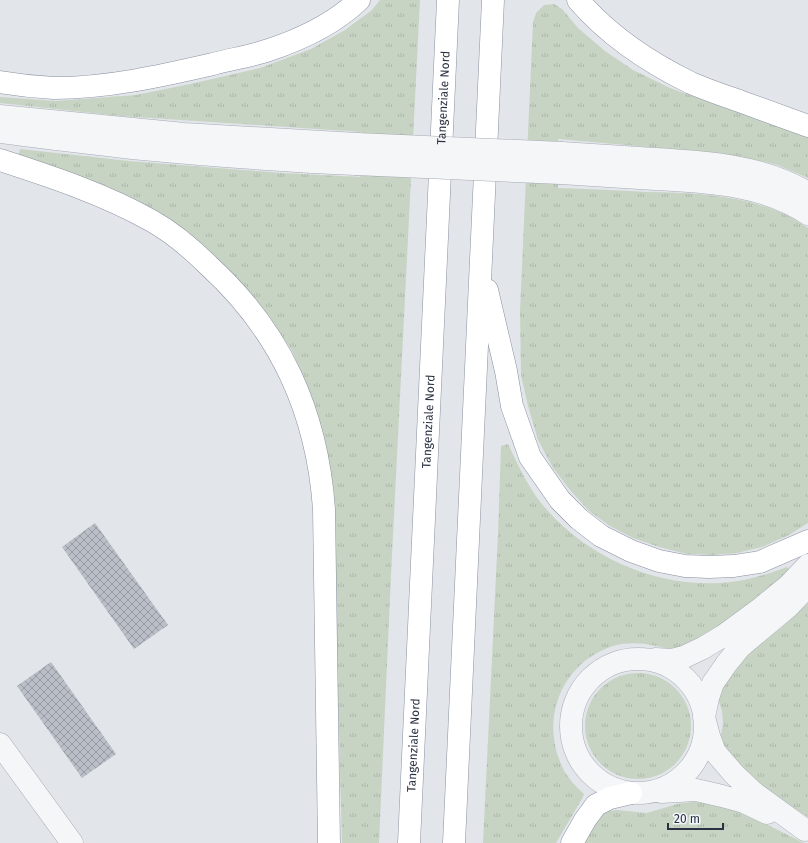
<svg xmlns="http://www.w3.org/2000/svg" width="808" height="843" viewBox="0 0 808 843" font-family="'Fira Sans',sans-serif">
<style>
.grass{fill:url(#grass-tufts)}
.building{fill:url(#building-cross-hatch)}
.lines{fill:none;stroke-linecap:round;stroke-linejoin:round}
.minor-casing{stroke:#a7acb4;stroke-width:23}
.highway-casing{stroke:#8991a1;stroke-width:23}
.minor{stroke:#f5f6f8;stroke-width:22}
.highway{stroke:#fff;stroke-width:22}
.minor-bridge-casing{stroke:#a7acb4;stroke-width:23;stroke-linecap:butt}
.minor-bridge{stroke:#f5f6f8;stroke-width:22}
.labels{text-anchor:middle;stroke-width:3.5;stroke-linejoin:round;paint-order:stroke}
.street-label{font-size:12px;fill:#2a3242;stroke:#f1f4f8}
</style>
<defs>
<pattern id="grass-tufts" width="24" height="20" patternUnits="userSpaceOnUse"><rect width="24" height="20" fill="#c7d4c3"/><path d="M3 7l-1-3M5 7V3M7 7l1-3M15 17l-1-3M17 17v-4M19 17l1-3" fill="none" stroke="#abb6a9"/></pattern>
<pattern id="building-cross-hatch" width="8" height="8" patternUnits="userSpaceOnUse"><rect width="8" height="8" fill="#b9bec7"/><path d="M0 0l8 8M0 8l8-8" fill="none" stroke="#979ba3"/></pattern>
</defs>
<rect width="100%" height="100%" fill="#e2e5ea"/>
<!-- grass -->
<path class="grass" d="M 380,0 L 420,0 L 391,575 L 379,843 L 342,843 L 337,657 L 312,398 L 291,349 L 258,303 L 228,269 L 189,235 L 18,156 L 20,149 L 129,161 L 282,173 L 360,177 L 362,132 L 121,116 L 0,103 L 0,97 L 56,101 L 136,95 L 190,84 L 260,68 L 311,49 L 345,30 L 372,10 Z
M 554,4 L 562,9 L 578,28 L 605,51 L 633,70 L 670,88 L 731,110 L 808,136 L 808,178 L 799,174 L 775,164 L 741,157 L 705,152 L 558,139 L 558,188 C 588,189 617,190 647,192 C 702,193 761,195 808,228 L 808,523 L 789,535 L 762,547 L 737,553 L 713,555 L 687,554 L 659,547 L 633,538 L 610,526 L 589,511 L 570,490 L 553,468 L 538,440 L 528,406 L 521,375 L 520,311 L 533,22 L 536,13 L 544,5 Z
M 508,444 C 519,467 530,492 548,511 C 595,563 669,592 738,581 C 755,578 771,573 787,567 L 791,572 L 719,631 L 673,651 C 653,644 631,640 610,647 C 566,663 544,709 557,753 C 560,762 563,771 569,778 C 573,784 579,789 584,794 L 583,797 L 556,843 L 483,843 L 498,534 L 501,446 Z
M 808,603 L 808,817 L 776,797 L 749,778 L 722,746 L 721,734 L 723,724 L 722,711 L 719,702 L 721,690 L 727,677 L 753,649 L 781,628 Z
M585 726a53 53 0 1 1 106 0a53 53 0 1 1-106 0Z
M 691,802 L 706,802 L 738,810 L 804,843 L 584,843 L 601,815 L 609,811 L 617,810 L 647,813 L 677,804 Z"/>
<!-- building -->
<path class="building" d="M 95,523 L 168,625 L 134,649 L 62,547 Z
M 51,662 L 116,754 L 82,778 L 17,686 Z"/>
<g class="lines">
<defs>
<path id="minor" d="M 0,116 L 184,134 L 357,144
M 0,132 C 44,138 88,143 132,148 C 207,155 281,161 356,164
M 562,153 C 592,155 623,157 654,159 C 706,162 762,165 808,193
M 561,173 C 593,175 624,177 655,179 C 708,182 763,184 808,214
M571 726a67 67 0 1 1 134 0a67 67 0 1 1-134 0Z
M 655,659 L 672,660 L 684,657 L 703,648 L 723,636 L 761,608 L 788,586 L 808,565
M 0,744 L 72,843
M 661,792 L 696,790 L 722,796 L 744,802 L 767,813
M 805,830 L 753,792 L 734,774 L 715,752 L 709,736 L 704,717 L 708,698 L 713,683 L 727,663 L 740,647 L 789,606 L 808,586"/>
<g id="highway">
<path d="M 578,0 C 609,36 648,62 691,83 C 707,90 725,96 742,102 C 764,110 786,118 808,126"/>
<path d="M 0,82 C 18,85 36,87 54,88 C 108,88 161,76 213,64 C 232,59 251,56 269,50 C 302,39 334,24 359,0"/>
<path d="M 0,160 C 52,177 104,194 152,221 C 173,233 192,249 209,266 C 281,332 317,412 324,509 L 329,843"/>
<path d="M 487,290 L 506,371 L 512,406 L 530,457 L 560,500 L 579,519 L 601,536 L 631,551 L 659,561 L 685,566 L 709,567 L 734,566 L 760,562 L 808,541"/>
<path id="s1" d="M 409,843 L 448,0"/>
<path d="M 454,843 L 493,0"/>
<path d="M 572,843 L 585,820 L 596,805 L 610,798 L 631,793"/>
</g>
</defs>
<!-- minor casing -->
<use href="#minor" class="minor-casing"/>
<!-- highway casing -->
<use href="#highway" class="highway-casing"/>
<!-- minor -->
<use href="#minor" class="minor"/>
<!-- highway -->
<use href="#highway" class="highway"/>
<defs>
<path id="minor-bridge" d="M 357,144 L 562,153
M 356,164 L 561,173"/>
</defs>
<!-- minor-bridge casing -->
<use href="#minor-bridge" class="minor-bridge-casing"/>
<!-- minor-bridge -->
<use href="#minor-bridge" class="minor-bridge"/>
</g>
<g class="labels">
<!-- street labels -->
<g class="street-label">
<text dy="4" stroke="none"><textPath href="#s1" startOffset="746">Tangenziale Nord</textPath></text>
<text dy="4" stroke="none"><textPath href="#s1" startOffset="422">Tangenziale Nord</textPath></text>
<text dy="4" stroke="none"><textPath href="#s1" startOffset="98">Tangenziale Nord</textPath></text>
</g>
</g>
<!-- scale -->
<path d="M668 823v6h55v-6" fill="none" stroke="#2a3242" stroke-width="2"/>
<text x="674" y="823" font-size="12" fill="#2a3242" stroke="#f1f4f8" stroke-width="3" paint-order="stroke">20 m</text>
</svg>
